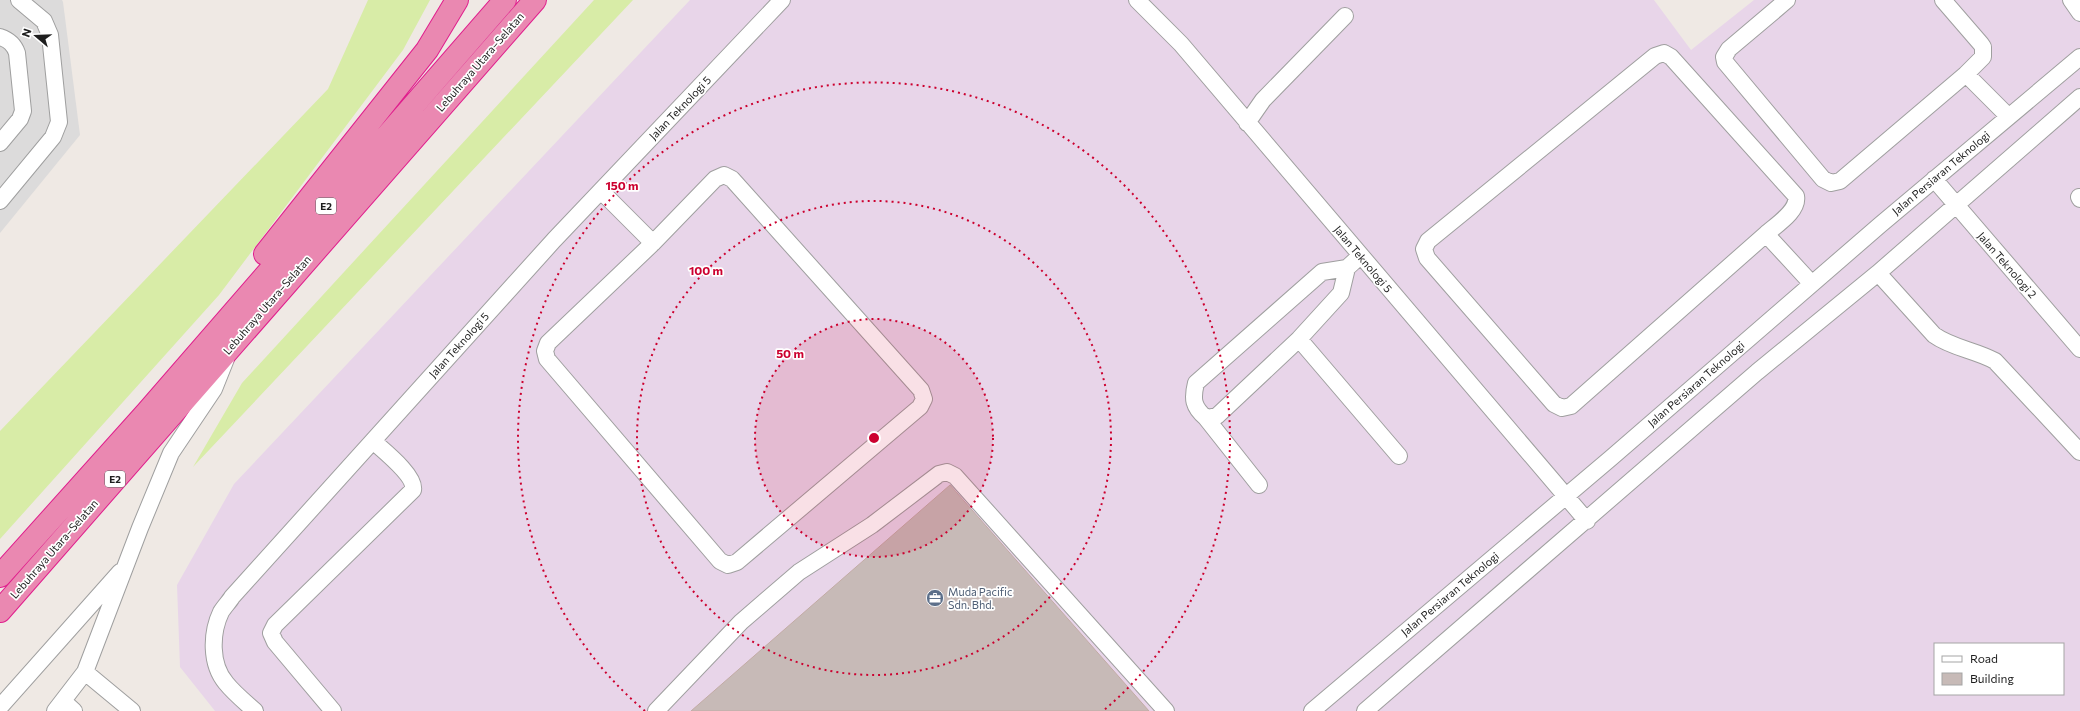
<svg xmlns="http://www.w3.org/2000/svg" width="2080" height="711" viewBox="0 0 2080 711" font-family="Commissioner,sans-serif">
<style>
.residential{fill:#dcdbdb}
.industrial{fill:#e8d5e9;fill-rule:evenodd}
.grass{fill:#d8eca7}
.building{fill:#c7bab7;stroke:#c2aba5}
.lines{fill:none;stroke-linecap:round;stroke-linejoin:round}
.minor-casing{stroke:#9f9f9f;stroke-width:18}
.highway-casing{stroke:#e01e8d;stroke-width:24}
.minor{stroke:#fff;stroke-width:16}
.highway{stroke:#ea88b1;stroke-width:22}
.ring{fill:none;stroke:#cc002f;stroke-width:2;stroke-dasharray:2 4}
.labels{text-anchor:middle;stroke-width:3.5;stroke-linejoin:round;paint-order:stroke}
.shield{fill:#fff;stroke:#626262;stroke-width:1}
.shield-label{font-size:10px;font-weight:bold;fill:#1e1e1e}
.street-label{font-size:11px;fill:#1e1e1e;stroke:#fff}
.service-label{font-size:11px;fill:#4e5e75;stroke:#fff;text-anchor:start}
.centre{fill:#cc002f;stroke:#fff;stroke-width:2}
.ring-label{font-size:12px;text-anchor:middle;font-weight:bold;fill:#cc002f;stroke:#fff;stroke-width:3.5;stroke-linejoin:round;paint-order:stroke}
</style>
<rect width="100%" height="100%" fill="#efe9e4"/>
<!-- residential -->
<path class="residential" d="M 0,0 L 62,0 L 63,2 L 80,135 L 0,233 Z"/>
<!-- industrial -->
<path class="industrial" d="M 690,0 L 1654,0 L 1691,50 L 1754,0 L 2080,0 L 2080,711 L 215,711 L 180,667 L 177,585 L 234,484 ZM 1935,644 L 2063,644 L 2063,694 L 1935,694 Z"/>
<!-- grass -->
<path class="grass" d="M 368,0 L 430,0 L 403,50 L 219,295 L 0,539 L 0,431 L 328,89 Z
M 594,0 L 633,0 L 193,467 L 242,383 Z"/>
<!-- building -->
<path class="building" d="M 950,485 L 1149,711 L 691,711 Z"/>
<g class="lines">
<defs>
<path id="minor" d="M 1137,0 L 1181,44 L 1587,521
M 1787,0 L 1729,49 L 1724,57 L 1725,62 L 1823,179 L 1831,183 L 1840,181 L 1966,74 L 1983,57 L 1983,47 L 1981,44 L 1943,0
M 2071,0 L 2080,13
M 0,37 C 9,40 14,44 17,53 L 23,111 L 20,119 L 0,143
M 1966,74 L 2008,116
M 1247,123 L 1263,100 L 1345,16
M 724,175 L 732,179 L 921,390 L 924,399 L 920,407 L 737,562 L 728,565 L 720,561 L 547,359 L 545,351 L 548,343 L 653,243 L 715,179 Z
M 1934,179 L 2080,349
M 601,191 L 653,243
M 2079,197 L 2080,199
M 0,201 L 53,137 L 59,122 L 50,35 L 44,21 L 19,0
M 1766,234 C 1776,225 1799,211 1796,196 L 1671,57 L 1664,53 L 1655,56 L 1428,241 L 1424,249 L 1427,258 L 1554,404 L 1562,408 L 1571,406 L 1766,234 L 1812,284
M 1347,268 L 1341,293 L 1299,339 L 1217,416 L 1206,418 C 1193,407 1192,399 1196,383 L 1322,272 L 1347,268 L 1360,256
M 1878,273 L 1934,335 C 1952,348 1975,350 1995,361 L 2080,452
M 1299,339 L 1399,456
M 1206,418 L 1259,485
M 85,672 L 132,711
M 63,701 L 74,711
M 0,707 L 120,572
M 55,711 L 85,672 L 140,528 L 171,453 L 214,389 L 226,359
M 255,711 C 245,702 234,693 226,683 C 210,664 211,633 221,612 C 224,607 229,602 232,597 L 554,240 L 782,0
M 333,711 L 275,642 L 271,633 L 275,625 L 413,490 C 416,476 384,451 373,441
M 656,711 L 741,622 L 799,572 L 872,525 L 939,474 L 947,472 L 955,476 L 1166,711
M 1312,711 L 1611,458 L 1880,225 L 2080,57
M 1365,711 L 1757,372 L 1878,273 L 2080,97"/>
<path id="highway" d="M 265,254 L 427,50 L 457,0
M 0,576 L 147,412 L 505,0
M 0,611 L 535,0"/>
</defs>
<!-- minor casing -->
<use href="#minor" class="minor-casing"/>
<!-- highway casing -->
<use href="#highway" class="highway-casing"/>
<!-- minor -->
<use href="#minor" class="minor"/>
<!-- highway -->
<use href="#highway" class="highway"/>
</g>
<!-- distance rings -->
<circle cx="874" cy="438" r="119" fill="#cc002f" fill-opacity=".12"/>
<g class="ring">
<circle cx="874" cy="438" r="119"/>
<circle cx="874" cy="438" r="237"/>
<path d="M645 711A356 356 0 1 1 1103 711"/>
</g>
<!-- icons -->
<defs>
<symbol id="office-disc" viewBox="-11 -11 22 22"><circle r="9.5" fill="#5c6f8a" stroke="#fff"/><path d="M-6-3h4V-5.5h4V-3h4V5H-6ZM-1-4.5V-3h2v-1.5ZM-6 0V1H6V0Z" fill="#fff"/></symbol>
</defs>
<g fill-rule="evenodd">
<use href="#office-disc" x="925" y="588" width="20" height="20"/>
</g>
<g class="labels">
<!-- shield labels -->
<g class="shield">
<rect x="316" y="198" width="20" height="16" rx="3"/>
<rect x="105" y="471" width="20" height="16" rx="3"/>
</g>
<g class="shield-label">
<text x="326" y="210">E2</text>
<text x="115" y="483">E2</text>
</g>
<!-- street labels -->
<g class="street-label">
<text transform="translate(480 62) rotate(-49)" y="4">Lebuhraya Utara–Selatan</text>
<text transform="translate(680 108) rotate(-46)" y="4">Jalan Teknologi 5</text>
<text transform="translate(1941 173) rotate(-40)" y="4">Jalan Persiaran Teknologi</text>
<text transform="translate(1363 259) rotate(50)" y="4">Jalan Teknologi 5</text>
<text transform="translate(2007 265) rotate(49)" y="4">Jalan Teknologi 2</text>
<text transform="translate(267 305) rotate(-49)" y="4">Lebuhraya Utara–Selatan</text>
<text transform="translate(459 345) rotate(-48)" y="4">Jalan Teknologi 5</text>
<text transform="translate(1696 384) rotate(-41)" y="4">Jalan Persiaran Teknologi</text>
<text transform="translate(54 549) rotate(-49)" y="4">Lebuhraya Utara–Selatan</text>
<text transform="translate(1450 594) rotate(-40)" y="4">Jalan Persiaran Teknologi</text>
</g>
<!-- service labels -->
<g class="service-label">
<text x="948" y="596">Muda Pacific<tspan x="948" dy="13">Sdn. Bhd.</tspan></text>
</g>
</g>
<circle cx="874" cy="438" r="6" class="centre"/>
<g class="ring-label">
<text x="622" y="190">150 m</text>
<text x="706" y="275">100 m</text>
<text x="790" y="358">50 m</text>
</g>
<!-- legend -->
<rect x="1934" y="643" width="130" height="52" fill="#ffffff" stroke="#a5a5a5"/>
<rect x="1942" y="656" width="20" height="6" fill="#ffffff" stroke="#a5a5a5"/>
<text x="1970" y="663" font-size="12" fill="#1e1e1e">Road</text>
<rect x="1942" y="673" width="20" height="12" fill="#c7bab7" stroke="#a5a5a5"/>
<text x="1970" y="683" font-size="12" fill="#1e1e1e">Building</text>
<!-- north arrow -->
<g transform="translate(36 36) rotate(289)" stroke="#ffffff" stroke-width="3" paint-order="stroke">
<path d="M0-3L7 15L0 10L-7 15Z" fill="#1e1e1e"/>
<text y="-6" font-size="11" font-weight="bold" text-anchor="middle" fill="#1e1e1e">N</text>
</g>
</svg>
